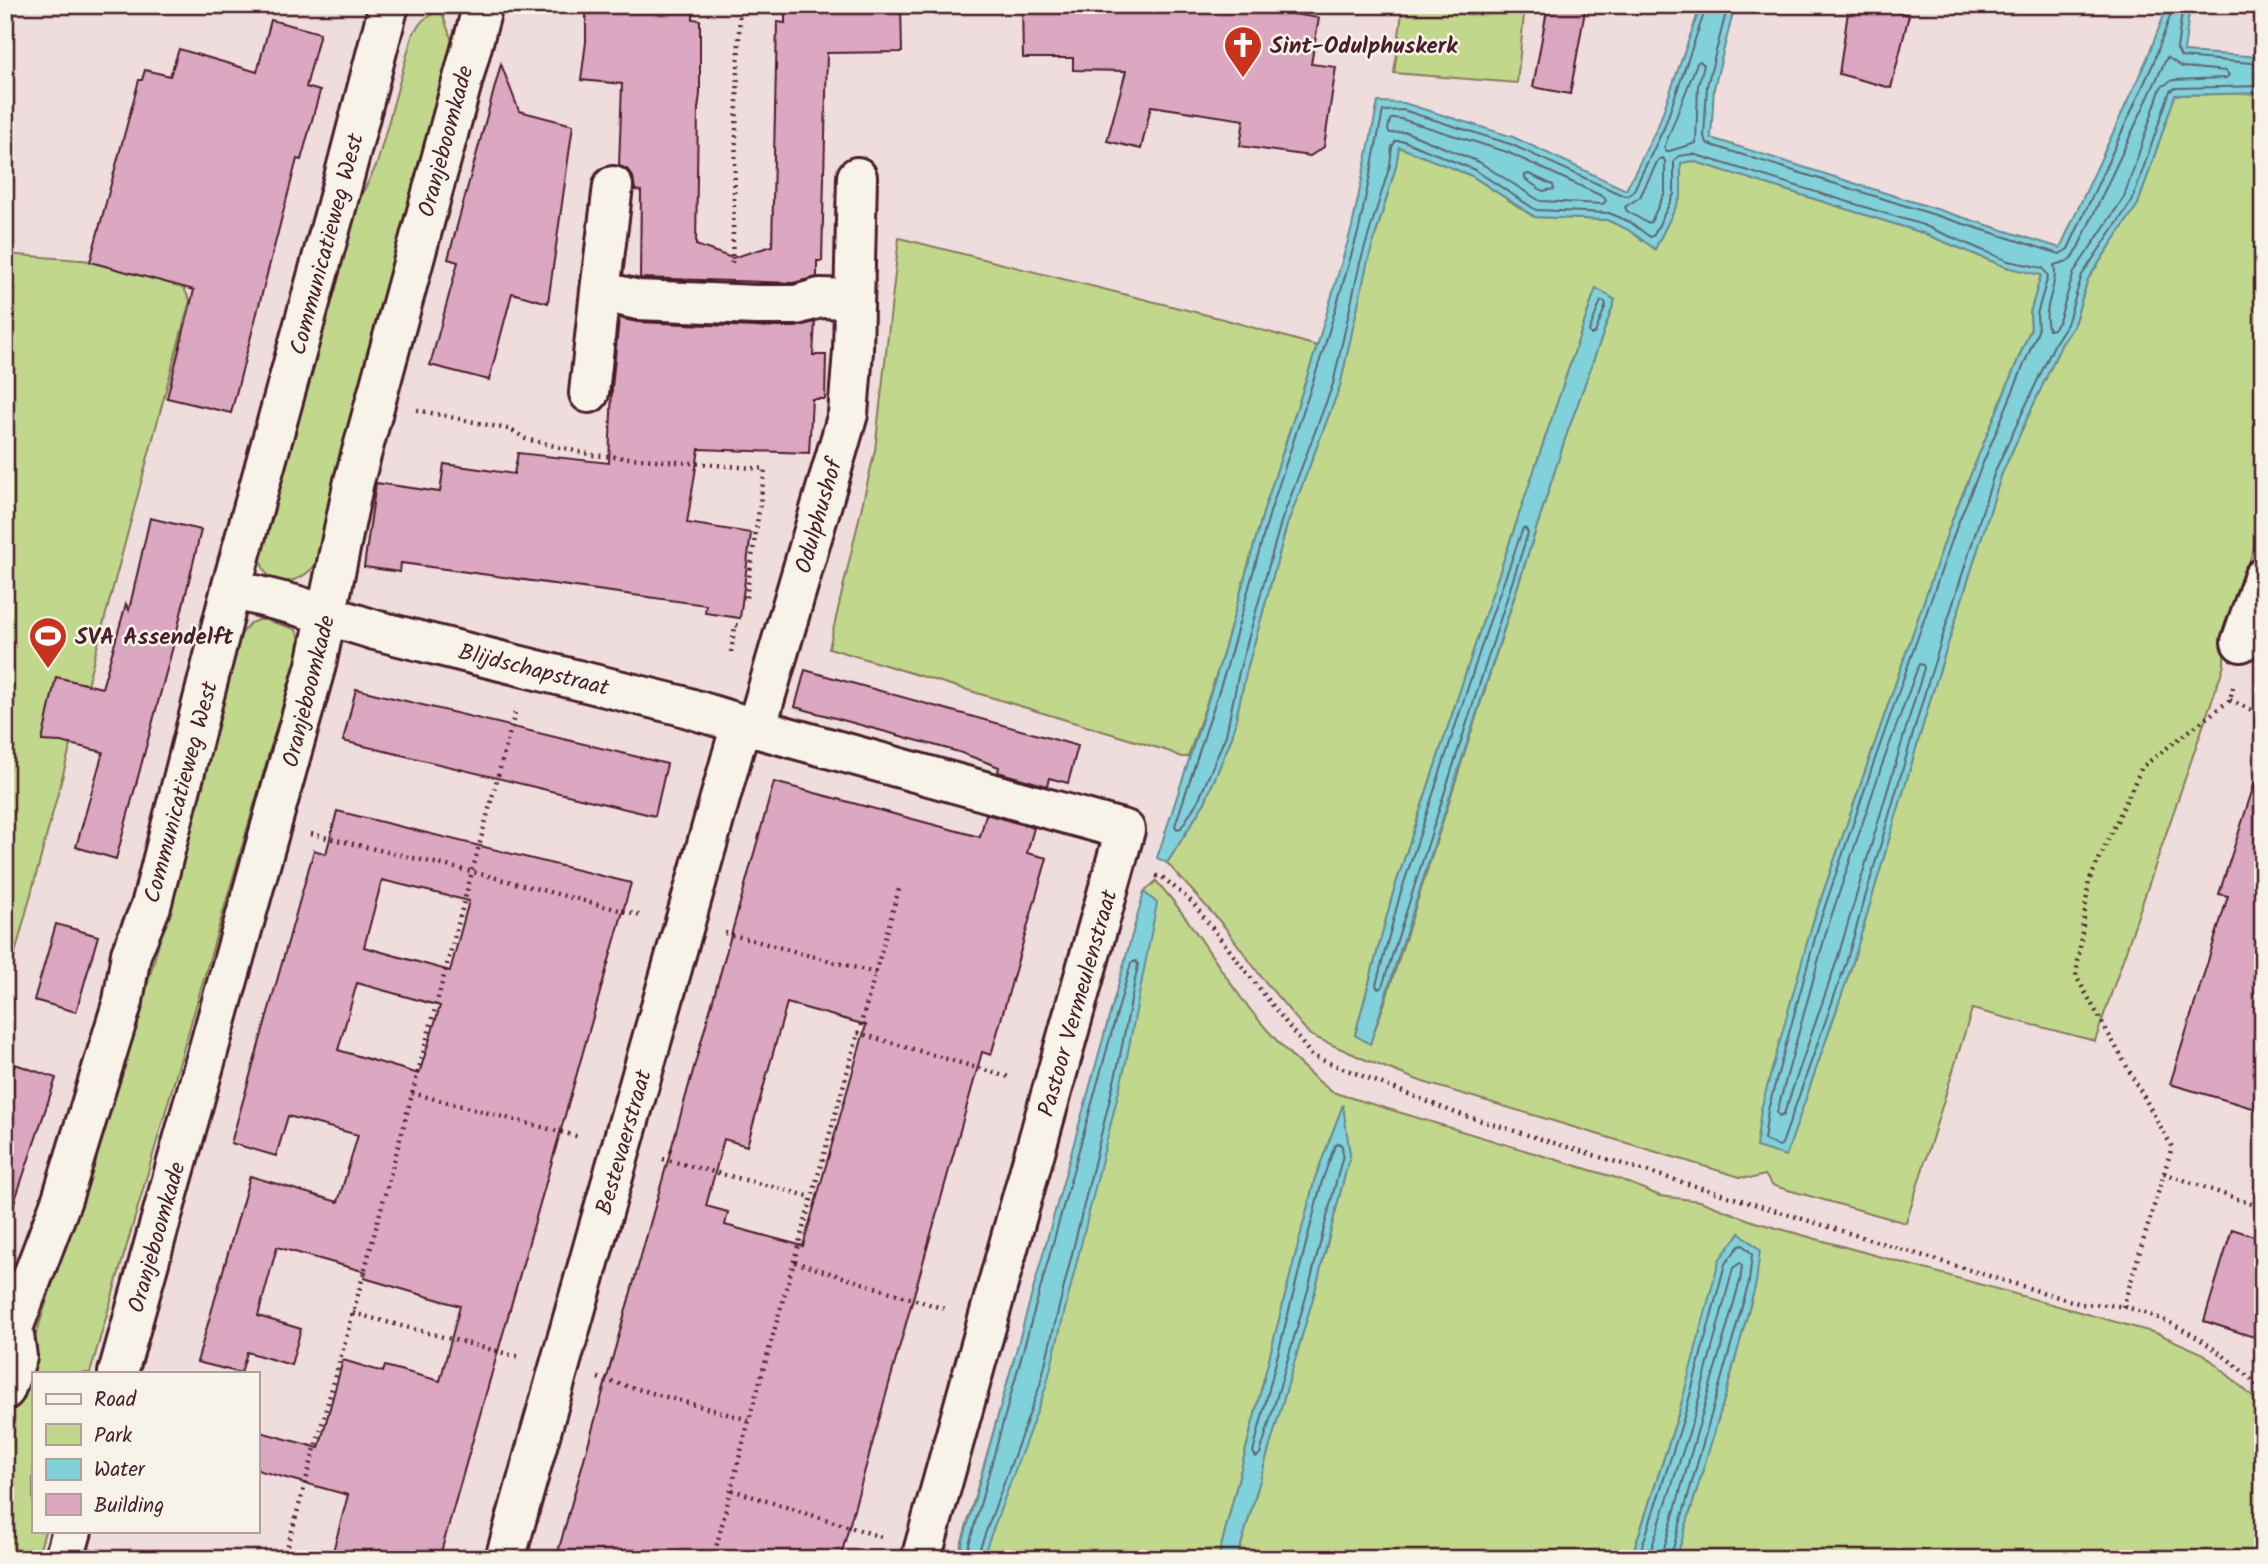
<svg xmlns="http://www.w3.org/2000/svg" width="2268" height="1564" viewBox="0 0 2268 1564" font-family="Kalam,sans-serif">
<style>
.green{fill:#c1d78c;stroke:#867b5c;stroke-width:2;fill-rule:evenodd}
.water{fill:#80d1da;stroke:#6a8a94;stroke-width:2}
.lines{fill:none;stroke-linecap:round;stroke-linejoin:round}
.shore{stroke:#606671;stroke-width:2}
.building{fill:#dba7c1;stroke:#4a1f2b;stroke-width:2;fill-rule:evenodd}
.minor-casing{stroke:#4a1f2b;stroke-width:44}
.path{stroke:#4a1f2b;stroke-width:4.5;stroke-dasharray:2 5;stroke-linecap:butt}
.minor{stroke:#f7f3e8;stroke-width:38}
.labels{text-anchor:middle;stroke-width:5;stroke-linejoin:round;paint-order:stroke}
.poi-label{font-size:23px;font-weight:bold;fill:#4a1f2b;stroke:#f7f3e8;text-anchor:start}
.street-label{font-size:23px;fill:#4a1f2b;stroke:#f7f3e8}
</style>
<rect width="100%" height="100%" fill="#efdcdc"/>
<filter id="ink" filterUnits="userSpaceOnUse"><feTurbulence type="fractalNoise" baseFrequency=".0143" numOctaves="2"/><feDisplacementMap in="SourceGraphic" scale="14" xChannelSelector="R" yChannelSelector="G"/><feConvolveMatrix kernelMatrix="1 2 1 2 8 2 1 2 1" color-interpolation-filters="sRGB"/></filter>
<g filter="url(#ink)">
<!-- green -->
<path class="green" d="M 1403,5 L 1525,5 L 1517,83 L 1394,73 Z
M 441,10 L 456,52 L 322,555 C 307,585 263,596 260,554 L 352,215 L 377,164 L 413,33 L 423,20 Z
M 2263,93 L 2263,522 L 2230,617 L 2224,645 L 2224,665 L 2095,1041 L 1972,1009 L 1906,1223 L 1781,1188 L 1772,1185 L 1765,1175 L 1753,1178 L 1740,1177 L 1423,1082 L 1366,1060 L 1310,1035 L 1262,978 L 1224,926 L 1167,863 L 1205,802 L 1232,737 L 1246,673 L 1287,525 L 1340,386 L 1367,264 L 1396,166 L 1399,146 L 1472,176 L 1534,217 L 1607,220 L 1627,229 L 1655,249 L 1681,196 L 1680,162 L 1693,161 L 1920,232 L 2006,267 L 2041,275 L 2030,313 L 2031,328 L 1952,520 L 1812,925 L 1786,1155 L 1852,965 L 1933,691 L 2002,473 L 2061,345 L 2073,327 L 2088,279 L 2138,204 L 2175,95 ZM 1596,288 L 1615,300 L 1565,439 L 1385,1002 L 1370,1043 L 1355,1035 L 1393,893 L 1483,621 Z
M 899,238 L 1227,320 L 1317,346 L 1264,510 L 1220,664 L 1188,757 L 1181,757 L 1168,751 L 829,648 L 875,450 Z
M 5,254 L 93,261 L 181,283 L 190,300 L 5,991 Z
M 258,620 L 266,620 L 295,629 L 299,635 L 299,649 L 90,1373 L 33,1373 L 33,1531 L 45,1531 L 37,1559 L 5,1559 L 5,1423 L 30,1353 L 138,1018 L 183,857 L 240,636 L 250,623 Z
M 1156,881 C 1189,917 1213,960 1242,999 C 1268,1033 1298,1066 1332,1092 L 1620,1179 L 1660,1196 L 1700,1201 L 1755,1222 L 2159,1334 L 2204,1354 L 2263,1406 L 2263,1559 L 1676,1559 L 1726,1393 L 1756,1283 L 1679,1412 L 1631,1559 L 1237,1559 L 1315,1291 L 1350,1155 L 1342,1107 L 1315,1179 L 1218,1559 L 957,1559 L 1128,962 L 1144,892 Z"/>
<!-- water -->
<path class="water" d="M 1701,5 L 1735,5 L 1714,88 L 1711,138 L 2060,248 L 2146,61 L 2168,5 L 2190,5 L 2184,52 L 2263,57 L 2263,93 L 2175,95 L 2138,204 L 2088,279 L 2073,327 L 2061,345 L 2002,473 L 1933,691 L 1852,965 L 1786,1156 L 1756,1147 L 1761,1109 L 1812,925 L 1952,520 L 2031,328 L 2030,313 L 2041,275 L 2006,267 L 1920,232 L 1693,161 L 1681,163 L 1681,196 L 1655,249 L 1627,229 L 1607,220 L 1535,217 L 1472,176 L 1399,147 L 1396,166 L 1367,264 L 1340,386 L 1287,525 L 1246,673 L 1232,737 L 1205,802 L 1167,863 L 1157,858 L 1220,664 L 1264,510 L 1317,346 L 1352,227 L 1378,102 L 1404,103 L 1513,137 L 1626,190 L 1658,126 Z
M 1596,288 L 1615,300 L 1565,439 L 1370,1044 L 1355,1035 L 1393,893 L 1483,621 Z
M 1144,892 L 1157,903 L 1126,1062 L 1046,1387 L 982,1559 L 958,1559 Z
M 1343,1105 L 1350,1155 L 1315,1291 L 1237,1559 L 1218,1559 L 1315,1178 Z
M 1740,1233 L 1760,1250 L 1756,1283 L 1726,1393 L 1676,1559 L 1631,1559 L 1679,1412 L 1719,1260 Z"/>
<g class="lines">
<!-- shore -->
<path class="shore" d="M 1707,5 L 1664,128 L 1633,192 L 1628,196 L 1622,195 L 1510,144 L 1403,110 L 1383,111 L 1359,229 L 1324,348 L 1270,512 L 1227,666 L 1175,826 L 1177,829 L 1181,828 L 1199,799 L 1226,735 L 1239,672 L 1281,522 L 1333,384 L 1360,263 L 1390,165 L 1392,147 L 1396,141 L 1404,141 L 1475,170 L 1536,210 L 1609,213 L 1630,222 L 1650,237 L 1654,235 L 1674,194 L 1674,160 L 1679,156 L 1693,154 L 1923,225 L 2008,261 L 2043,268 L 2048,276 L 2037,314 L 2038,331 L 1958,523 L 1874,762 L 1818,927 L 1768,1110 L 1764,1140 L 1779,1146 L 1782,1144 L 1846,963 L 1926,689 L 1995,471 L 2055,343 L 2067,324 L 2082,275 L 2132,201 L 2170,91 L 2176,88 L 2263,86
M 1728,5 L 1707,86 L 1704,137 L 1708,144 L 2060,254 L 2068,249 L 2153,64 L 2174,5
M 2183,5 L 2177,49 L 2181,57 L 2263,64
M 2167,57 L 2182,67 L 2226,71 L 2229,75 L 2226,78 L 2173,80 L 2161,87 L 2124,197 L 2074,272 L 2059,321 L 2053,329 L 2049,330 C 2040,309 2059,287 2054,265 L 2068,261 L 2075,254 Z
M 1700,61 L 1704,65 L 1698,86 L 1696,143 L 1666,152 L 1664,148 L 1697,63 Z
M 1393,118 L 1401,119 L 1507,152 L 1604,197 L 1606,201 L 1603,204 L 1540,201 L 1479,162 L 1406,132 L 1390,133 L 1388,130 L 1390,120 Z
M 1663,158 L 1665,161 L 1665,192 L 1651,222 L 1647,223 L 1627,211 L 1625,207 L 1640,197 L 1658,160 Z
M 1529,174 L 1553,185 L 1554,189 L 1543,191 L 1525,179 L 1525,175 Z
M 1601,301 L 1605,302 L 1606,305 L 1595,333 L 1591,335 L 1589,331 Z
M 1523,528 L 1526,529 L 1528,533 L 1382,987 L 1378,989 L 1376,985 L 1400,895 L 1489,623 Z
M 1919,664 L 1923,665 L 1924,668 L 1837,960 L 1784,1114 L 1779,1116 L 1777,1112 L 1827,929 L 1882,765 Z
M 1339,1143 L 1342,1146 L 1343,1155 L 1308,1290 L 1260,1454 L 1256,1457 L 1253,1452 L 1322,1181 L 1335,1145 Z
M 965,1559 L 1131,963 L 1136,961 L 1138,965 L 1119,1061 L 1040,1385 L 976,1559
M 1638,1559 L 1685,1414 L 1725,1264 L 1739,1246 L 1743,1245 L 1752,1254 L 1749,1282 L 1670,1559
M 1648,1559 L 1694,1417 L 1733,1268 L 1740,1263 L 1742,1266 L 1740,1281 L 1661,1559"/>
</g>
<!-- building -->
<path class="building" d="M 586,5 L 693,5 L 693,19 L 700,20 L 700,94 L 698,109 L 696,245 L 732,258 L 772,246 L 777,22 L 785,23 L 785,5 L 901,5 L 902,52 L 827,53 L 822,261 L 817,261 L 817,277 L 793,283 L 640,278 L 641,191 L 635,190 L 633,177 L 627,169 L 619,166 L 622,84 L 581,80 L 586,42 Z
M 1022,5 L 1237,5 L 1319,18 L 1311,64 L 1336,67 L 1324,147 L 1310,156 L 1240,146 L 1244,120 L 1151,106 L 1141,149 L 1107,141 L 1126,71 L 1073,70 L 1073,58 L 1023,58 Z
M 1548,5 L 1586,5 L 1570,94 L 1533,87 Z
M 1849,5 L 1870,5 L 1909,15 L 1891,88 L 1839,74 Z
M 271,20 L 320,33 L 306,87 L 320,91 L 301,160 L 297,159 L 231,413 L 167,398 L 194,290 L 90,262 L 139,80 L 142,80 L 145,70 L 170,76 L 179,49 L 257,72 Z
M 501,64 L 519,111 L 573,125 L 548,303 L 512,293 L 489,380 L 430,365 L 458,262 L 448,259 Z
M 619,318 L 637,322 L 755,327 L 796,327 L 815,322 L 813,355 L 826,355 L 825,399 L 812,399 L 809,453 L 699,449 L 687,523 L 751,533 L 740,618 L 705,613 L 706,605 L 401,563 L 400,572 L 364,567 L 376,483 L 440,492 L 444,464 L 514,474 L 518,453 L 609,463 L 612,388 Z
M 150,518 L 201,530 L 175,639 L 116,859 L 76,847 L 103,752 L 61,742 L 42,741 L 56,677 L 102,688 L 126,604 L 129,610 Z
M 805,670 L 1078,746 L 1068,783 L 1049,778 L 1047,786 L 998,772 L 999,767 L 959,752 L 795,707 Z
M 356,689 L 667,764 L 655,816 L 343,741 Z
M 774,782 L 980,837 L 986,814 L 1034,828 L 1027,853 L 1047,858 L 991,1055 L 982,1052 L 840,1559 L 556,1559 ZM 787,1003 L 866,1025 L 803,1246 L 725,1225 L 728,1212 L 706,1206 L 724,1139 L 747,1146 Z
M 2255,782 L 2263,783 L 2263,1111 L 2170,1084 L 2228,896 L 2219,894 Z
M 337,811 L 631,883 L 439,1559 L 331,1559 L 348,1495 L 257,1470 L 257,1431 L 319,1448 L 343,1360 L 383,1372 L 385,1366 L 440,1381 L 460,1306 L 364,1278 L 366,1272 L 277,1247 L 258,1316 L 301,1329 L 291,1365 L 247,1352 L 241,1373 L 197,1362 L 250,1176 L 338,1202 L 358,1135 L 288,1116 L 276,1156 L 231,1143 L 314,850 L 326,854 ZM 382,880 L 469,901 L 450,971 L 364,947 ZM 357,983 L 440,1006 L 419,1074 L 338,1050 Z
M 56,924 L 98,936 L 76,1012 L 34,1000 Z
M 15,1064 L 56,1078 L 12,1209 L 5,1208 L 5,1092 Z
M 2232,1229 L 2263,1239 L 2263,1340 L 2204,1321 Z"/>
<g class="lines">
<defs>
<path id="minor" d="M 613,186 L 600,291 L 638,300 L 756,305 L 796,305 L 820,298 L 854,299
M 589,393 L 600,291
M 231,589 L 295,605 L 375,630 L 679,705 L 741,724 L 1125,830 L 921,1559
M 2241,642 L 2263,578
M 756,729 L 848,414 L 853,351 L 857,177
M 5,1334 L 13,1328 L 62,1199 L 123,1001 L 131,954 L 151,906 L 231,589 L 336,208 L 389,5
M 118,1373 L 316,665 L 354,481 L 483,5
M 5,1390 L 17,1357 L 13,1328
M 64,1559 L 72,1531
M 505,1559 L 741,724"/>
</defs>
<!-- minor casing -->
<use href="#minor" class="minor-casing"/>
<!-- path -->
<path class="path" d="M 732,263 L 740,5
M 417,410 L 512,430 L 526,439 L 592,455 L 765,469 L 746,598
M 731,652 L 735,625 L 741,626
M 2230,700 L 2263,715
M 311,834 L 473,872 L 642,916
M 1156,876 L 1162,877 L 1192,902 L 1312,1056 L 1456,1113 L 2081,1304 C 2095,1305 2111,1304 2125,1307 C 2178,1320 2225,1352 2263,1391
M 725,933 L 876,973
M 858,1033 L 1012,1078
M 412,1093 L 580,1137
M 663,1159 L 812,1197
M 2164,1173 L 2263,1208
M 795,1262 L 948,1310
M 2123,1307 L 2172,1147 L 2076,976 L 2089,881 L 2142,767 L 2230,700 L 2234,683
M 353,1313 L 519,1357
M 598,1378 L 749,1420
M 732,1490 L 885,1538
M 284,1559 L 353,1313 L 516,709
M 713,1559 L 749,1420 L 899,889"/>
<!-- minor -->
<use href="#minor" class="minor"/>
</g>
</g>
<!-- icons -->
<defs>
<symbol id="church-pin" viewBox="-11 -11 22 30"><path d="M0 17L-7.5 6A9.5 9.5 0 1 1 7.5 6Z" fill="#c8321e" stroke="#f7f3e8"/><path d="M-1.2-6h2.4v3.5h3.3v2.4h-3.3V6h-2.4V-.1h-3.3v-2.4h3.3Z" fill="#fff"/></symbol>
<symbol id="stadium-pin" viewBox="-11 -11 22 30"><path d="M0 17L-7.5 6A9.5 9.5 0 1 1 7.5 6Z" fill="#c8321e" stroke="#f7f3e8"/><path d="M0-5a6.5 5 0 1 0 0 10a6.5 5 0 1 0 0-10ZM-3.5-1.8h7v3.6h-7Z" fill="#fff"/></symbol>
</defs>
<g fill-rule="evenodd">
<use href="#church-pin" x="1221" y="23" width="44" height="60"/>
<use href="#stadium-pin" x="26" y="614" width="44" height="60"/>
</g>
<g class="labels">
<!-- poi labels -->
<g class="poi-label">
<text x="1270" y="53">Sint-Odulphuskerk</text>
<text x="75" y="644">SVA Assendelft</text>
</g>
<!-- street labels -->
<g class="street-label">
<text transform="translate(445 141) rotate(-75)" y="8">Oranjeboomkade</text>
<text transform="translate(326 244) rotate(-75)" y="8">Communicatieweg West</text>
<text transform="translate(818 516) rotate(-74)" y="8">Odulphushof</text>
<text transform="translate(534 669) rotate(14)" y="8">Blijdschapstraat</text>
<text transform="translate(308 691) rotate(-76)" y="8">Oranjeboomkade</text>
<text transform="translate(180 792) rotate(-75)" y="8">Communicatieweg West</text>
<text transform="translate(1077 1003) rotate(-74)" y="8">Pastoor Vermeulenstraat</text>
<text transform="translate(623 1142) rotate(-74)" y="8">Bestevaerstraat</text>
<text transform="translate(156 1237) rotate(-74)" y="8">Oranjeboomkade</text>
</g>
</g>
<!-- margin -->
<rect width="2268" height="1564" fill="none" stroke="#f7f3e8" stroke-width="28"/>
<rect x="14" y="14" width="2240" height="1536" fill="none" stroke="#4a1f2b" stroke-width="2.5" filter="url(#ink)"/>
<!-- legend -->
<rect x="32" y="1372" width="228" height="161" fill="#f7f3e8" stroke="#b29e9c" stroke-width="2"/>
<rect x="46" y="1394" width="35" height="10" fill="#f7f3e8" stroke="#b29e9c" stroke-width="2"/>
<text x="94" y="1406" font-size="21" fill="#4a1f2b">Road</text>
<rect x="46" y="1424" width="35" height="21" fill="#c1d78c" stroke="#b29e9c" stroke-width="2"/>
<text x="94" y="1442" font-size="21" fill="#4a1f2b">Park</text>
<rect x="46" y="1459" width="35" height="21" fill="#80d1da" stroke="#b29e9c" stroke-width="2"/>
<text x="94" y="1476" font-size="21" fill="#4a1f2b">Water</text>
<rect x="46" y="1494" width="35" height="21" fill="#dba7c1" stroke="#b29e9c" stroke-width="2"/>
<text x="94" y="1512" font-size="21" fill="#4a1f2b">Building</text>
</svg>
